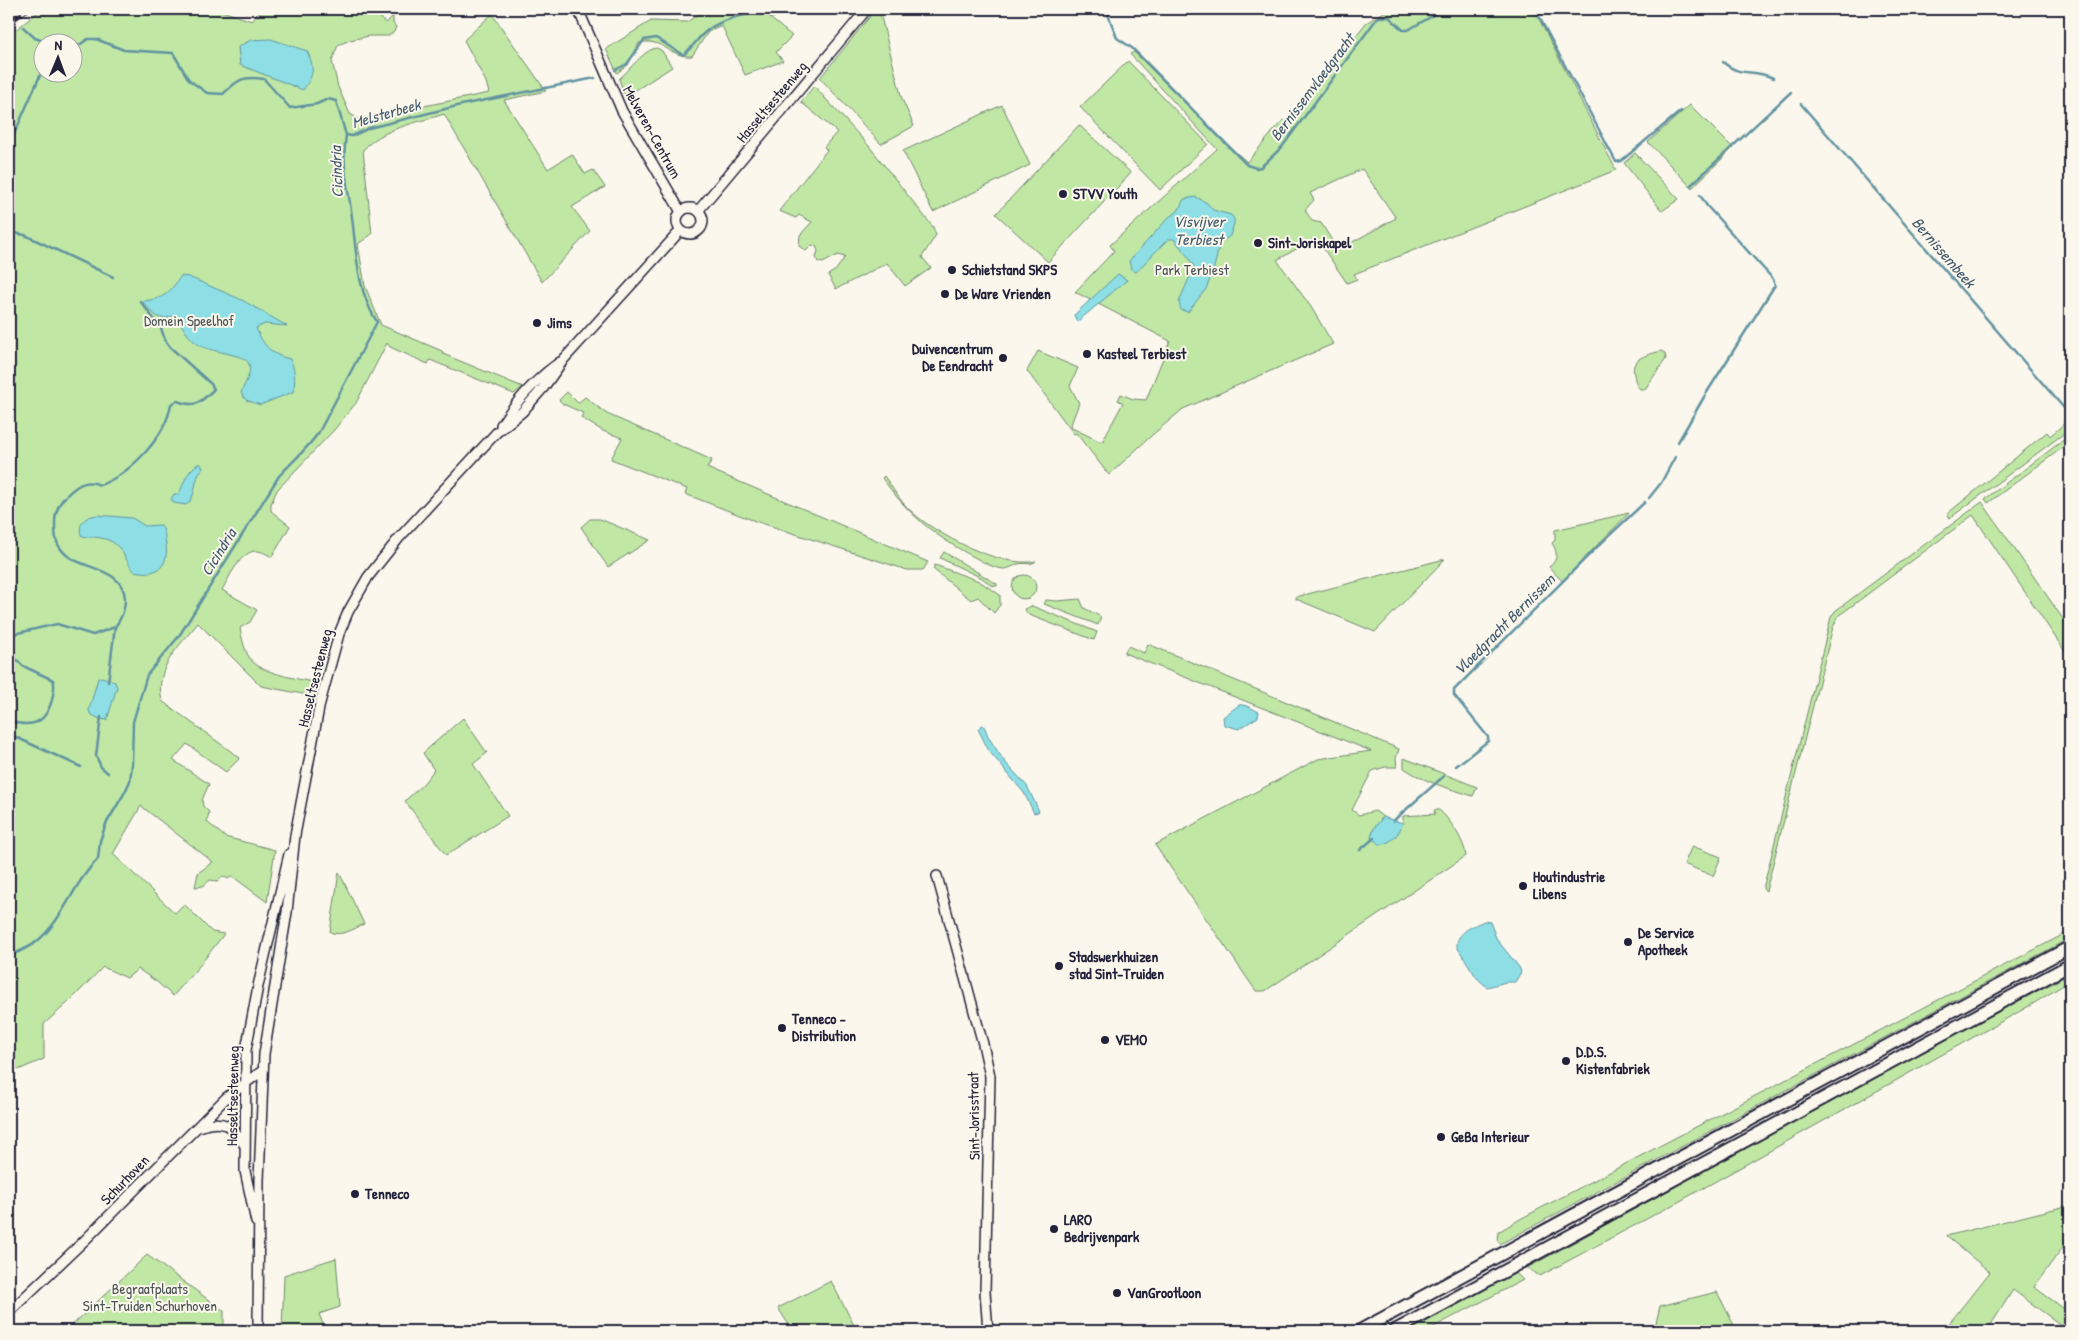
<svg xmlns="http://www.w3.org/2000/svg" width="2079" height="1340" viewBox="0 0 2079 1340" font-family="'Patrick Hand',sans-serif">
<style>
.green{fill:#c0e8a4;stroke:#718570;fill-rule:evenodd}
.water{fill:#8ddfe5;stroke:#6293a1}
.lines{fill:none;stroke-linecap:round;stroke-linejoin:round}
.stream{stroke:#6293a1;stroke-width:2.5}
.secondary-casing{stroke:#22223b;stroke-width:12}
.highway-casing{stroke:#22223b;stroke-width:15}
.secondary{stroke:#fbf7ec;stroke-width:9}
.highway{stroke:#fbf7ec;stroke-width:11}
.rail-casing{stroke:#22223b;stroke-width:4.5}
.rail{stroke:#fbf7ec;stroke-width:2.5;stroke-dasharray:8;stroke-linecap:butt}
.poi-dot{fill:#22223b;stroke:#fbf7ec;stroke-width:2}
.labels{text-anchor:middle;stroke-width:4;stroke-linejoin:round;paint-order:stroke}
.street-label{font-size:15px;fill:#22223b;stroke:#fbf7ec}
.poi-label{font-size:15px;font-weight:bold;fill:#22223b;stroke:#fbf7ec;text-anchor:start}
.park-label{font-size:15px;fill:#4a5455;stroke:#fbf7ec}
.water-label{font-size:16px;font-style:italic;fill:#425b6e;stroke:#fbf7ec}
</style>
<rect width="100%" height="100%" fill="#fbf7ec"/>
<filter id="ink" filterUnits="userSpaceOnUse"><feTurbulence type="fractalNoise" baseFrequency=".02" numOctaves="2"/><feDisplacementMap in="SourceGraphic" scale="10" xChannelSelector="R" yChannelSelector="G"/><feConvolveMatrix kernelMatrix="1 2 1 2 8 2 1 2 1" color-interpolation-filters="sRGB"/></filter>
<g filter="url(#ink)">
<!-- green -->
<path class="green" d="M 42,9 L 216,9 L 252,21 L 263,9 L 369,9 L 386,23 L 393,16 L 393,23 L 396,27 L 394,32 L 388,36 L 369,36 L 350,40 L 338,45 L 332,61 L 338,87 L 350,114 L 359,119 L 489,93 L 486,82 L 464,40 L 492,14 L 546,91 L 504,100 L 548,169 L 572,154 L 585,174 L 593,170 L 605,187 L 572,207 L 590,231 L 542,282 L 444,114 C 417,123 382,128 363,150 L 372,234 L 358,244 L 365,286 L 381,325 L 442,351 L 443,354 L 523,387 L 514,394 L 430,360 L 428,364 L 390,347 L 387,343 L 356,403 L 334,430 L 277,490 L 271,504 L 271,511 L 290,526 L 272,557 C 268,555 262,551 257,551 C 241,550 229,578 222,590 L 257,610 L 250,622 L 240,628 C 242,639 245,654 253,662 C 265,674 300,679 317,683 L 313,696 L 261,686 L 198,623 C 179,647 154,667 162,701 L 240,758 L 226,772 L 187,744 L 173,760 L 209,784 L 202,800 L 203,806 L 209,812 L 207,822 L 225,837 L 275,850 L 267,902 L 232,876 L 228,879 L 223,876 L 217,881 L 210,880 L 203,886 L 195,887 L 198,873 L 213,862 L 141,806 L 113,854 L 175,913 L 184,904 L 212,932 L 224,934 L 200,965 L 173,996 L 157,982 L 138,969 L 127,978 L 103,967 L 71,1000 L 44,1024 L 44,1059 L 18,1070 L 9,1061 L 9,35 ZM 42,42 L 72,42 L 72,72 L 42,72 Z
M 716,9 L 805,9 L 770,18 L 792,36 L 776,52 L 783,61 L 745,75 L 722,26 L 708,32 L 692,56 C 670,58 662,37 639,43 L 628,65 L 617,73 L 606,49 L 651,21 L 687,22 L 697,15 Z
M 876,9 L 879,9 L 902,99 L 914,126 L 881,144 L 820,78 Z
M 1389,9 L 1414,9 L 1418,13 L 1429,9 L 1534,9 L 1616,170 L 1354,274 L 1357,279 L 1347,283 L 1316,238 L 1277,260 L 1311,307 L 1333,344 L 1183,409 L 1151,436 L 1109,475 L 1076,433 L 1074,434 L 1027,371 L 1038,351 L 1078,368 L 1070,386 L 1079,403 L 1070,427 L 1099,441 L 1104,441 L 1103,440 L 1123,403 L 1118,400 L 1121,394 L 1133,399 L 1146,400 L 1170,341 L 1075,292 L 1114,251 L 1110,245 L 1217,149 L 1130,54 L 1134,52 L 1222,140 L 1247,162 L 1283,120 L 1287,122 L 1366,23 ZM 1362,169 L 1396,218 L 1338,250 L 1321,223 L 1312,221 L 1305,210 L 1314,200 L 1310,193 Z
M 657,48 L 662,51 L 672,67 L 625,97 L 619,79 C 630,70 644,49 657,48 Z
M 1128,61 L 1208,144 L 1160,190 L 1080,107 Z
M 814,86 L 869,146 L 933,227 L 936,235 L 922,257 L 931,268 L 905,286 L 887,263 L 836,289 L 828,275 L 836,270 L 845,257 L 838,255 L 823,263 L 818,262 L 816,257 L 818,251 L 816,246 L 812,245 L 806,251 L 799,246 L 800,235 L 812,222 L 799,215 L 796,218 L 779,211 L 827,150 L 824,147 L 837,132 L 801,102 Z
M 1002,105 L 1030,165 L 933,212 L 903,151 Z
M 1690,105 L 1733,148 L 1692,188 L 1648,142 Z
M 1079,125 L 1131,173 L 1048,262 L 996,214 Z
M 1635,153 L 1679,199 L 1662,211 L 1624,163 Z
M 1661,351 L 1665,353 L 1666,359 L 1645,389 L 1640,389 C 1636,385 1635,380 1634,374 C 1630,357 1648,355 1661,351 Z
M 567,392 L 578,403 L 585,397 L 607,414 L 712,460 L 707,468 L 928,562 L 923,570 L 907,570 L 755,521 L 685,494 L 687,489 L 611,459 L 622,438 L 603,431 L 581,418 L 583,413 L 563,404 L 559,400 Z
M 2064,419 L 2070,425 L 2070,429 L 1950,518 L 1947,514 L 2047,432 L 2050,436 L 2064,424 Z
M 2070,435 L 2070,442 L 1988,503 L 1985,499 Z
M 884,476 C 892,487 900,501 910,510 C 934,534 1002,569 1036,561 C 1030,566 1025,562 1018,564 C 1013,566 1009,569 1004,569 C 992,568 982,561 972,556 C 933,535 908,514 882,478 Z
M 1982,502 L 2070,629 L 2070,659 L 1973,515 L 1845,611 L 1839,615 L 1833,627 L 1766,891 L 1763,889 L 1831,617 L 1835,611 Z
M 1629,513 L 1562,581 L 1549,567 C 1558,560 1558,553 1552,543 L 1555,540 L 1555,530 Z
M 590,519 L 600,519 L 650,540 L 608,567 L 581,527 Z
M 944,552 L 997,584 L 997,586 L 991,585 L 982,578 L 940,558 Z
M 1445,559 L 1375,632 L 1296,599 L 1296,597 Z
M 935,565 L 979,581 L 1000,595 L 1000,605 L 994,613 L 978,597 L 971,600 L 933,569 Z
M1012 587a12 12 0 1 1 24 0a12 12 0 1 1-24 0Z
M 1080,599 L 1084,608 L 1101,617 L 1098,625 L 1044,604 L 1046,600 L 1057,601 Z
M 1032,606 L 1097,632 L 1094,640 L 1029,615 L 1024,609 Z
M 1148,644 L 1399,749 L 1396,758 L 1397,767 L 1385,767 L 1372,771 L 1352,810 L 1359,815 L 1375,811 L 1383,817 L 1374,828 L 1371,838 L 1403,823 L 1403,816 L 1435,814 L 1434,810 L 1439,810 C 1450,819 1465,842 1466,856 L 1265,991 L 1256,991 L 1155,845 L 1318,759 L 1371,751 L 1124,653 L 1128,646 L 1144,653 Z
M 463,718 L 487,753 L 473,764 L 508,816 L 446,855 L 405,801 L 423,784 L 434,770 L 423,753 Z
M 1404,758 L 1477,787 L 1473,796 C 1448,788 1426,783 1404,768 Z
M 1692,846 L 1721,857 L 1713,876 L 1684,864 Z
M 339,872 L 364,924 C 354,929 341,937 330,932 Z
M 2070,931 L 2070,938 L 1500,1244 L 1497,1240 L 1498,1232 L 1522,1218 Z
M 2070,974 L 2070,981 L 2031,1005 L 1682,1200 L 1540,1276 L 1527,1268 L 1882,1073 Z
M 2070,1205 L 2070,1237 L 2034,1287 L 2070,1313 L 2070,1321 L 2065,1328 L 2013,1290 L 1987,1331 L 1943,1331 L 1990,1272 L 1946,1236 Z
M 147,1255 L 224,1311 L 224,1331 L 66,1331 Z
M 336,1258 L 340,1307 L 319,1314 L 325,1329 L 320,1331 L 282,1331 L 284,1275 Z
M 1516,1273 L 1523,1280 L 1426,1331 L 1409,1331 Z
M 831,1281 L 857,1331 L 793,1331 L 778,1308 Z
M 1717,1292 L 1737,1331 L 1654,1331 L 1660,1306 Z"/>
<!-- water -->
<path class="water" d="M 271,39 L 307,51 C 315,68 314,75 303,90 L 240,65 L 238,47 L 251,40 Z
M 1196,197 L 1207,203 L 1213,210 L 1231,215 L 1234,219 L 1234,224 L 1230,236 L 1220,243 L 1213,272 L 1206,289 L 1188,312 L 1181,310 L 1179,303 L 1181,297 L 1194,267 L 1189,258 L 1174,239 L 1168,239 L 1136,272 L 1131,269 L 1129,261 L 1169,217 L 1178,211 L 1184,199 Z
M 1118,274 L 1127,280 L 1077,322 L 1074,315 Z
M 181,276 L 189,277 L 242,300 L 287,326 L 265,324 L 256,328 C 263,345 271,355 290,359 C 295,368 296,382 293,392 L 260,405 L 246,400 L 241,393 C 244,384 252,374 249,364 C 246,354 210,352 199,345 C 188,338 182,326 176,315 C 157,323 155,315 142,301 C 165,299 168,294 181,276 Z
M 200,463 L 203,468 C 192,480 198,497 186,505 L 174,503 L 171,499 L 174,494 L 179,494 C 184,483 187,469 200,463 Z
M 97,515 L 132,518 L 145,526 L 161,525 C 165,532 165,537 166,545 C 169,568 156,576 134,571 C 122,556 122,542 101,538 C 94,536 87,539 81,535 C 78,522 85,517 97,515 Z
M 102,677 L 115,682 L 117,687 L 107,720 L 100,719 L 90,714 L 89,710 L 98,678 Z
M 1239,705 C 1245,704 1253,709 1259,712 L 1258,717 L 1239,729 L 1224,725 L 1223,717 Z
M 982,725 L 984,726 L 989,738 L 1004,761 L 1027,786 L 1039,811 L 1038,812 L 1034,813 L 1024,793 L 989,751 L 978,729 Z
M 1383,817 L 1403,823 C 1398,835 1394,841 1381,845 L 1371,838 L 1374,828 Z
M 1484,921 L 1490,922 L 1497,940 L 1519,967 L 1521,972 L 1515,982 L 1506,982 L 1487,987 L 1477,978 L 1457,947 C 1456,932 1473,926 1484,921 Z"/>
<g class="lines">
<!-- stream -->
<path class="stream" d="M 1106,9 L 1117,38 L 1132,48 L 1247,165 L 1256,168 L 1261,167 L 1282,147 L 1378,17 L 1389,17 L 1403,30 L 1408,30 L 1444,9
M 1535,9 L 1616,162 L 1621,161 L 1681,111
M 23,27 L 35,38 L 46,42
M 72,50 L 88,39 L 96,39 L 124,50 L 173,53 L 189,80 L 207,93 L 223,94 C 239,79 242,76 264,79 L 290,108 L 317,104 L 328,99 L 336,101 L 346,135 L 352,136 L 369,128 L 461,105 L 595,78
M 1723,62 C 1741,78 1752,68 1773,78
M 615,70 L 627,64 L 644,40 L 656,38 L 683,55 C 691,49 695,42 702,35 C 720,17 750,14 775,9
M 1801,104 L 2070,415
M 9,146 L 42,71
M 1690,186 L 1791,92
M 9,232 L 25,235 L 113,277
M 1678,442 L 1704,397 L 1775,285 L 1773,279 L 1707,206 L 1700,195
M 1649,498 L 1661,483 L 1675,457
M 9,635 L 57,624 L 93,635 L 115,627 C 122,617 125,610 125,599 C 124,565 76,571 61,549 C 55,542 55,533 55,523 C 55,507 62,498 75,488 C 83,482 90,481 100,485 C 130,474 166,437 171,404 L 177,401 C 196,408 200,403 214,389 L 211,384 L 170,347 L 165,340 L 161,328 L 140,301
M 9,652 L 23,666 L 53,680 C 56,687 53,693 52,700 C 45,724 32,728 9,721
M 108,682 L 115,627
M 101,717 L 96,756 L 101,767 L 108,773
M 9,734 L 81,767
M 1456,766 L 1488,741 L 1488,737 L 1454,695 L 1454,690 L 1598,546 L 1645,502
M 1393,821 L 1444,776
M 1360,850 L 1374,838
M 9,956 C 18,952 29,948 36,942 C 64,920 73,883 98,859 L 100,841 L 106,824 L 125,792 L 130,781 L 132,765 L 133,722 L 147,675 L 179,636 L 279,476 C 293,461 307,449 319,432 L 377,322 C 358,292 357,260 353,226 C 350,193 341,170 346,135"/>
<defs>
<path id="secondary" d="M 578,9 L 622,111 L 681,212
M677 221a13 13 0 1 1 26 0a13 13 0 1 1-26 0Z
M 698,211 L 867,9
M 501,425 C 517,400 536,379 560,362
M 937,876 L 983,1044 L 990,1076 L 985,1292 L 988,1331
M 199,1127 C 223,1118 233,1125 245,1146
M 256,1222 L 245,1171 L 246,1050 L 258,986 L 289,854
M 9,1312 L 85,1240 L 227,1097 L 262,1071
M 258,1331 L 259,1180 L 264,1054 L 287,912 L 295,835 L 320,703 L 339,634 L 348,612 L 368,577 L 399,538 L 497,432 L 522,412 L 544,387 L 564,359 L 681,230"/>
<path id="highway" d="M 1359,1331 L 2070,947
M 1394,1331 L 2070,965"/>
</defs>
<!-- secondary casing -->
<use href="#secondary" class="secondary-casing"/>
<!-- highway casing -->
<use href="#highway" class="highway-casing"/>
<!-- secondary -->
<use href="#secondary" class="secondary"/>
<!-- highway -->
<use href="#highway" class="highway"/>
<defs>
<path id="rail" d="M 9,23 L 28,9"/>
</defs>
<!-- rail casing -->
<use href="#rail" class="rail-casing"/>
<!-- rail -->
<use href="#rail" class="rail"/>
</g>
</g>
<!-- markers -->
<g class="poi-dot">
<circle cx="1063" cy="194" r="5"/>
<circle cx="1258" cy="243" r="5"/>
<circle cx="952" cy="270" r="5"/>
<circle cx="945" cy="294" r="5"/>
<circle cx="537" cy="323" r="5"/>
<circle cx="1087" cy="354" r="5"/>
<circle cx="1003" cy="358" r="5"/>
<circle cx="1523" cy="886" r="5"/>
<circle cx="1628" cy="942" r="5"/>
<circle cx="1059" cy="966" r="5"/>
<circle cx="782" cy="1028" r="5"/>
<circle cx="1105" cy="1040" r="5"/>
<circle cx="1566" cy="1061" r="5"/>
<circle cx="1441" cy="1137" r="5"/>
<circle cx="355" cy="1194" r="5"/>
<circle cx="1054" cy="1229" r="5"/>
<circle cx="1117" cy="1293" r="5"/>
</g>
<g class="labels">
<!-- street labels -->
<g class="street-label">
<text transform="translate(772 102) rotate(-50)" y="5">Hasseltsesteenweg</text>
<text transform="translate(652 132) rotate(61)" y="5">Melveren-Centrum</text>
<text transform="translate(315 678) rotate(-76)" y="5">Hasseltsesteenweg</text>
<text transform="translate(233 1096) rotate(-89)" y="5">Hasseltsesteenweg</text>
<text transform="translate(974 1116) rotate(-91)" y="5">Sint-Jorisstraat</text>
<text transform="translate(125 1180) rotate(-46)" y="5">Schurhoven</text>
</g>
<!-- poi labels -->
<g class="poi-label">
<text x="1073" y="199">STVV Youth</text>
<text x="1268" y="248">Sint-Joriskapel</text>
<text x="962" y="275">Schietstand SKPS</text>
<text x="955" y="299">De Ware Vrienden</text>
<text x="547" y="328">Jims</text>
<text x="993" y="354" text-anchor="end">Duivencentrum<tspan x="993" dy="17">De Eendracht</tspan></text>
<text x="1097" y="359">Kasteel Terbiest</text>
<text x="1533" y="882">Houtindustrie<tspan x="1533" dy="17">Libens</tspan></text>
<text x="1638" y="938">De Service<tspan x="1638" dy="17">Apotheek</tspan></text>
<text x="1069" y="962">Stadswerkhuizen<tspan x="1069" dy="17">stad Sint-Truiden</tspan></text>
<text x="792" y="1024">Tenneco -<tspan x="792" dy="17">Distribution</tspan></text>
<text x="1115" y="1045">VEMO</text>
<text x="1576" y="1057">D.D.S.<tspan x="1576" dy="17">Kistenfabriek</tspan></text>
<text x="1451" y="1142">GeBa Interieur</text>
<text x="365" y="1199">Tenneco</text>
<text x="1064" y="1225">LARO<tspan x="1064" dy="17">Bedrijvenpark</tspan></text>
<text x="1127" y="1298">VanGrootloon</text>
</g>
<!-- park labels -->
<g class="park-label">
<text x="1192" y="275">Park Terbiest</text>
<text x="189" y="326">Domein Speelhof</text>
<text x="150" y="1294">Begraafplaats<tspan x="150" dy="17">Sint-Truiden Schurhoven</tspan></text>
</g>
<!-- water labels -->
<g class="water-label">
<text transform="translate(1312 87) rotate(-53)" y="6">Bernissemvloedgracht</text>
<text transform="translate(386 113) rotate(-16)" y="6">Melsterbeek</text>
<text transform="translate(336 172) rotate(-92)" y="6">Cicindria</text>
<text x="1199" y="227">Visvijver<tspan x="1199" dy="18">Terbiest</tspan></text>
<text transform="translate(1944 252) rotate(49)" y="6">Bernissembeek</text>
<text transform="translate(218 552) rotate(-58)" y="6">Cicindria</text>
<text transform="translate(1504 624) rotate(-45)" y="6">Vloedgracht Bernissem</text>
</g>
</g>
<!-- margin -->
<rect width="2079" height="1340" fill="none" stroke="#fbf7ec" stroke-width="30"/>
<rect x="15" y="15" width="2049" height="1310" fill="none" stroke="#22223b" stroke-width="2" filter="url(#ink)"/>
<!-- north arrow -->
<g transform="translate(58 58) rotate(1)"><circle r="24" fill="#fbf7ec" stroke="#a4a2a5"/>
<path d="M0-4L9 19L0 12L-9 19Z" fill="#22223b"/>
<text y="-8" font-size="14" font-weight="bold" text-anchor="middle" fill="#22223b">N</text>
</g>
</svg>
